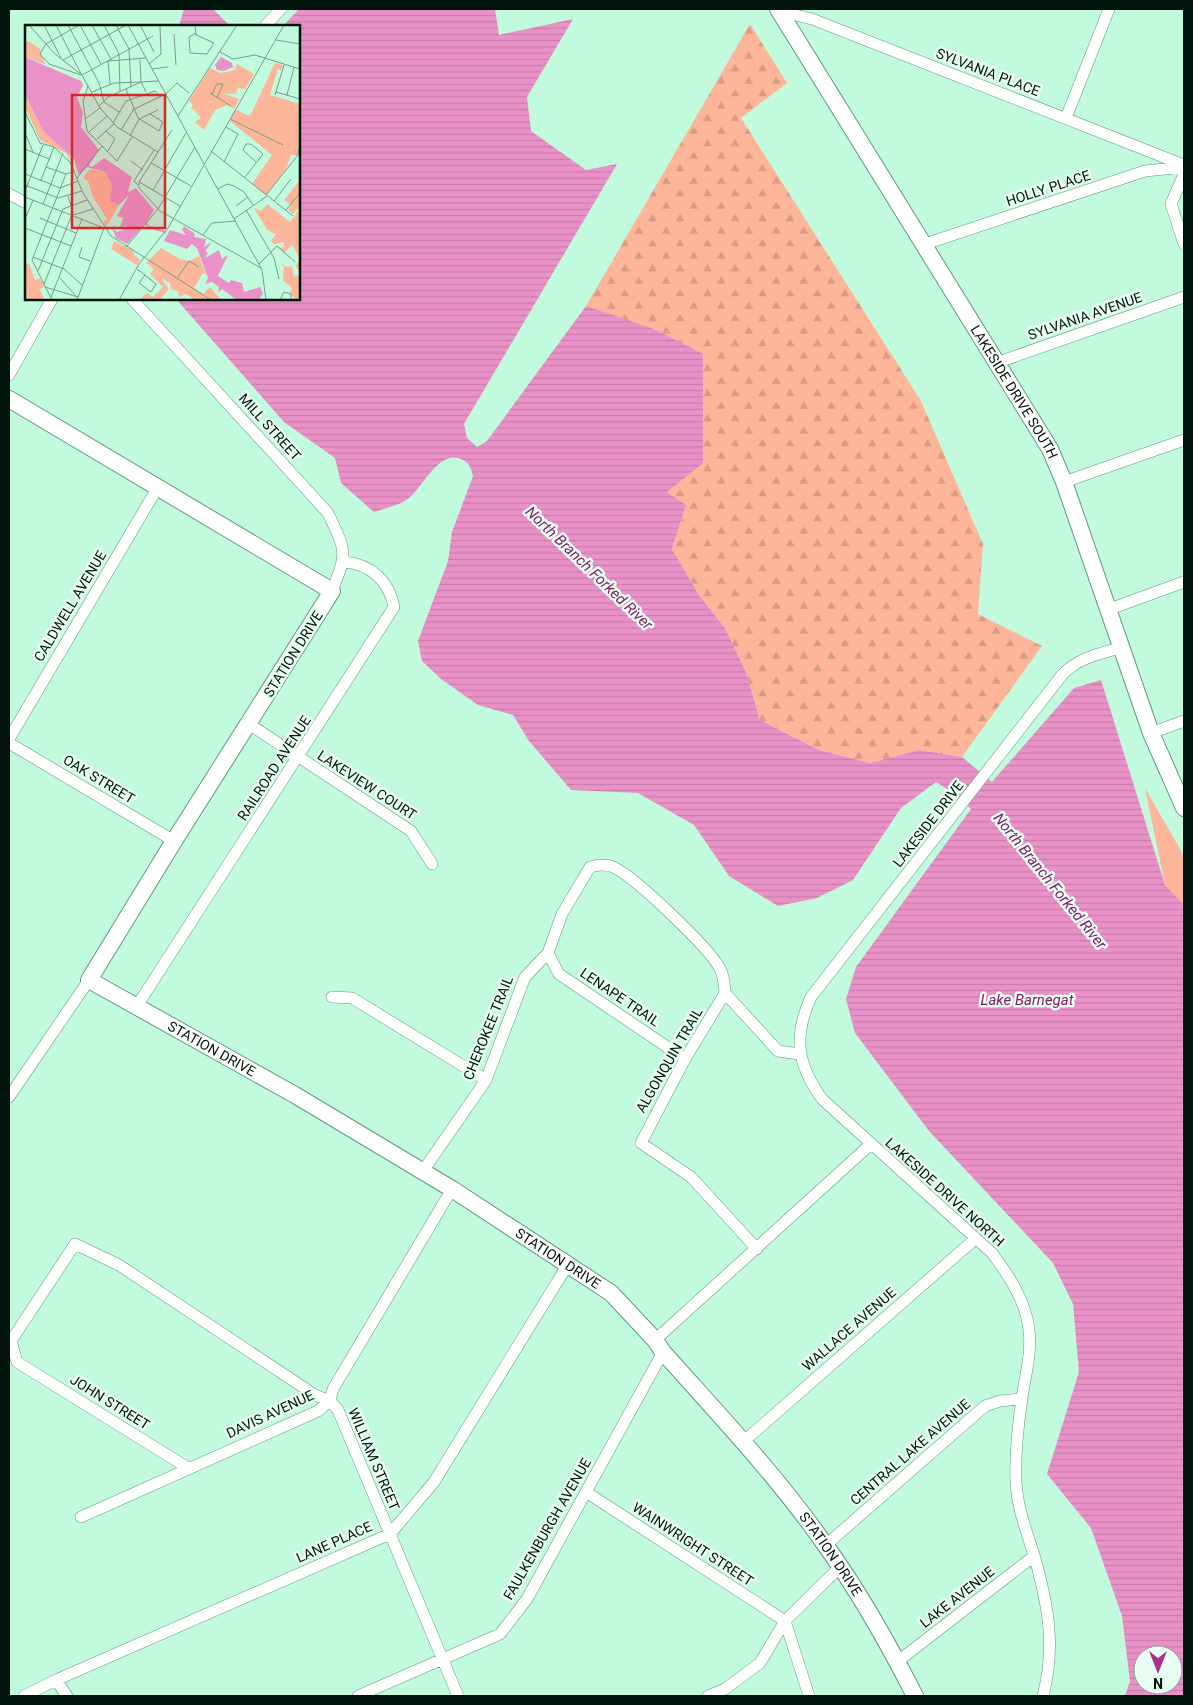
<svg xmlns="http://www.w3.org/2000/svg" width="1193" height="1705" viewBox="0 0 1193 1705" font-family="Roboto,sans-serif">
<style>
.green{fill:#fdb699}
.forest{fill:url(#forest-firs)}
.water{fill:url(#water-rules);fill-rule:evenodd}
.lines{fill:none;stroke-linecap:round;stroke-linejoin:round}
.street-casing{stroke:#63977e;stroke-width:12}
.secondary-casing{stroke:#63977e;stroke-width:18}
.street{stroke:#fff;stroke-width:11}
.secondary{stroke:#fff;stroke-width:16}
.labels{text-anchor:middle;stroke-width:5;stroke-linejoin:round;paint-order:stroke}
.street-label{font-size:14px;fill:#02150c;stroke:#e9fef3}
.water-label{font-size:15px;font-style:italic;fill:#831d64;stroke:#e9fef3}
.inset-river{fill:none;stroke:#ea92c8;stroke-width:2.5}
.inset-road{fill:none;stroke:#759e8a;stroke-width:1}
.view{fill:#d62828;fill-opacity:0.15;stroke:#d62828;stroke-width:2.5}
.inset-edge{fill:none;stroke:#02150c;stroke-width:2.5}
</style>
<defs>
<pattern id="forest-firs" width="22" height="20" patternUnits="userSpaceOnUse" patternTransform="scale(1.25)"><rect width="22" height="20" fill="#fdb699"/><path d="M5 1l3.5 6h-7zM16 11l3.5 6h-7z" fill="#d79c83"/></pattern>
<pattern id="water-rules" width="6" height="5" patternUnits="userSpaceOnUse" patternTransform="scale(1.25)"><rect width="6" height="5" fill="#ea92c8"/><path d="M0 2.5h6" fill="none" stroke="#c77dab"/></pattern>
</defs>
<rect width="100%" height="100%" fill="#c2fade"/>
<!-- green -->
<path class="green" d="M 1145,788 L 1184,856 L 1184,905 L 1165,885 Z"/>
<!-- forest -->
<path class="forest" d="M 750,24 L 787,83 L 741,118 L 921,401 L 983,544 L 978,614 L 1042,646 L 962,757 L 919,750 L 870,763 L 819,750 L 760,720 L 746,672 L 725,628 L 699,595 L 672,549 L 686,505 L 667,492 L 586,306 Z"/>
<!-- water -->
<path class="water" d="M 184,9 L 213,9 L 230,26 L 179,26 Z
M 299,9 L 495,9 L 499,35 L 573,19 L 527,97 L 531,131 L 586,170 L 617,164 L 464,424 L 467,438 L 477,447 L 487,441 L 586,306 L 654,329 L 703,354 L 703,463 L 667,492 L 686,505 L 672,549 L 699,595 L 725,628 L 746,672 L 760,720 L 819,750 L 870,763 L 919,750 L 962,757 L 992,782 L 1074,688 L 1101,680 L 1165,885 L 1184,905 L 1184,1696 L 1125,1696 L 1130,1681 L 1122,1616 L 1091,1528 L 1047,1474 L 1079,1372 L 1073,1304 L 1053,1263 L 929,1131 L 855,1033 L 846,999 L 856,967 L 971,809 L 955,794 L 936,782 L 901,808 L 853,880 L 817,898 L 778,906 L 729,876 L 694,825 L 638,793 L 571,790 L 529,741 L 513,715 L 478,705 L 441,679 L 422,661 L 418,641 L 448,561 L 452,532 L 473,476 C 471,468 470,464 463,460 C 441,447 423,486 410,497 C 402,505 385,508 374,512 L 341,483 L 335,458 L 284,422 L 176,299 L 299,299 L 299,26 L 283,26 ZM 1143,1655 L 1173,1655 L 1173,1685 L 1143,1685 Z"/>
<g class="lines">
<defs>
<path id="street" d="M 781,9 L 780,11 L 812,19 L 1184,165
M 265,26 L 281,9
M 1066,118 L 1109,9
M 1184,174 L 1171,204 L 1184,244
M 9,194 L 26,203
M 922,245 L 1145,171 L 1184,167
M 132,299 L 328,513 C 346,552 348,551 332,591
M 996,363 L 1184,297
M 9,375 L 52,299
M 1064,482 L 1184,440
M 1107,610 L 1184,582
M 249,724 L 411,831 L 432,864
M 1151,733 L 1184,721
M 9,739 L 158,487
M 9,743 L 174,841
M 548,953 L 559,974 L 685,1059
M 725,993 L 685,1059 L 641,1143 L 691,1177 L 757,1249
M 332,997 L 352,998 L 486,1080
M 137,1006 L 394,607 C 389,581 371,564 344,562
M 9,1097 L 89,980
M 423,1171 L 486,1080 L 525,977 L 548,953 L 562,914 L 590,867 C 597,865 606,864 613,867 C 634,876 708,947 719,967 C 724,975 724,983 725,993 L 778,1051 L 799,1054
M 655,1340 L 871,1144
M 743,1442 L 975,1239
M 188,1468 L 17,1362 L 11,1341 L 75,1244 L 119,1265 L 315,1395 L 330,1401 L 338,1410 L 458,1696
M 586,1492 L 785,1621 L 809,1696
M 81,1517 L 318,1411 L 330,1401 L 333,1389 L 452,1189
M 826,1545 L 985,1406 L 1000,1401 L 1021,1399
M 897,1662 L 1034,1556
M 56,1680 L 67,1696
M 24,1696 L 56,1680 L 390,1534 L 434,1482 L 567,1266
M 358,1696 L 500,1634 L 527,1599 L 663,1352
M 708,1696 L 725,1689 L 760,1663 L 785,1621 L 840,1567
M 1043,1696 C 1056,1646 1048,1604 1034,1555 C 1026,1530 1017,1507 1016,1481 C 1015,1454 1018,1425 1022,1398 C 1025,1376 1032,1353 1029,1330 C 1026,1301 1009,1276 992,1253 L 822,1099 C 797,1064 793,1037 811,997 L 1062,675 C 1078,658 1098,654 1120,648"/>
<g id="secondary">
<path id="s1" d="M 778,9 L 1050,449 L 1064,482 L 1151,733 L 1184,808"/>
<path id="s2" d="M 9,399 L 332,591 L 174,841 L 89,980 L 295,1095 L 452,1189 L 611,1293 L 655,1340 L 663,1352 C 719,1415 778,1477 826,1546 C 860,1593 889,1645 915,1696"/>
</g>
</defs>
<!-- street casing -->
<use href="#street" class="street-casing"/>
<!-- secondary casing -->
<use href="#secondary" class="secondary-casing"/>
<!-- street -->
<use href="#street" class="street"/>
<!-- secondary -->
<use href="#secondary" class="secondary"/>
</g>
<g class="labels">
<!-- street labels -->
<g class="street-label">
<text transform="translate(988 72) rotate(21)" y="5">SYLVANIA PLACE</text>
<text transform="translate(1048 188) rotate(-18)" y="5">HOLLY PLACE</text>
<text transform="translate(1085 316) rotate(-19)" y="5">SYLVANIA AVENUE</text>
<text dy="5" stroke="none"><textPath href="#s1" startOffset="450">LAKESIDE DRIVE SOUTH</textPath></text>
<text transform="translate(270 427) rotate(48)" y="5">MILL STREET</text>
<text transform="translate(70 606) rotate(-59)" y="5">CALDWELL AVENUE</text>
<text transform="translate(293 654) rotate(-58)" y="5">STATION DRIVE</text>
<text transform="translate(274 768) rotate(-57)" y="5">RAILROAD AVENUE</text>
<text transform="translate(99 779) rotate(31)" y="5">OAK STREET</text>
<text transform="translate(367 785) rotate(33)" y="5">LAKEVIEW COURT</text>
<text transform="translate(928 824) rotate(-52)" y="5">LAKESIDE DRIVE</text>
<text transform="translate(620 997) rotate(34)" y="5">LENAPE TRAIL</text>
<text transform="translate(488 1028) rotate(-68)" y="5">CHEROKEE TRAIL</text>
<text dy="5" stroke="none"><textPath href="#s2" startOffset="975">STATION DRIVE</textPath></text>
<text transform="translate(669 1060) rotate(-60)" y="5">ALGONQUIN TRAIL</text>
<text transform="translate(945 1192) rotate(42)" y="5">LAKESIDE DRIVE NORTH</text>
<text dy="5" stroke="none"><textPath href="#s2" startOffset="1380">STATION DRIVE</textPath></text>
<text transform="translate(849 1329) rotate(-41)" y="5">WALLACE AVENUE</text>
<text transform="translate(110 1402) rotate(32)" y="5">JOHN STREET</text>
<text transform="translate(270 1414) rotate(-25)" y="5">DAVIS AVENUE</text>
<text transform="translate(910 1452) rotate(-41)" y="5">CENTRAL LAKE AVENUE</text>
<text transform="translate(374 1459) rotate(67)" y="5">WILLIAM STREET</text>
<text transform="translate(547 1529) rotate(-60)" y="5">FAULKENBURGH AVENUE</text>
<text transform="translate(334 1542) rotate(-24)" y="5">LANE PLACE</text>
<text transform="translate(693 1544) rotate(33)" y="5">WAINWRIGHT STREET</text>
<text dy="5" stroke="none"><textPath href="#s2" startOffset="1785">STATION DRIVE</textPath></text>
<text transform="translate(957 1597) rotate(-38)" y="5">LAKE AVENUE</text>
</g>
<!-- water labels -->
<g class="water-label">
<text transform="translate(589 568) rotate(44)" y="5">North Branch Forked River</text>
<text transform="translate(1050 881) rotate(51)" y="5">North Branch Forked River</text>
<text x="1027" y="1005">Lake Barnegat</text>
</g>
</g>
<!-- overview -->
<g transform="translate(25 25)">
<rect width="275" height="275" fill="#c2fade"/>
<path d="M 248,42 L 253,44 L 244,72 L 275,80 L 275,126 L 272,131 L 266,130 L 261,144 L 241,170 L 227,159 L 247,130 L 205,96 L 210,85 L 225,91 ZM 196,54 L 204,57 L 200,69 L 214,74 L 209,84 L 202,80 L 190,85 L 179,105 L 170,97 L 176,93 L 171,87 L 178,76 L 191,77 L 182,68 ZM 0,69 L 18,106 L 44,129 L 50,142 L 41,128 L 15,115 L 1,84 ZM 275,155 L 275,234 L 267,220 L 259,228 L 254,223 L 259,222 L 259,217 L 249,219 L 246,216 L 251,209 L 242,205 L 229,183 L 236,186 L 242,179 L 265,197 L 274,185 L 272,184 L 268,189 L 263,185 L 266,180 L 259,175 Z" fill="#fdb699"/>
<path d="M 250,38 L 258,40 L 256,45 L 250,44 L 245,70 L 275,79 L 275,93 L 238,84 L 234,91 L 229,86 ZM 212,39 L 229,49 L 220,64 L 213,63 L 211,69 L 200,69 L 204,57 L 196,54 L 183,68 L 192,77 L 178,76 L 171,87 L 166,83 L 168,79 L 164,76 L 185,43 L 195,48 L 202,47 L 210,45 ZM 213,85 L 253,118 L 247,128 L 211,101 L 214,97 L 208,93 ZM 65,144 L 80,147 L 87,160 L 89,178 L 94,180 L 81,202 L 78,197 L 82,194 L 68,172 L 63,156 L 58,153 ZM 89,216 L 109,226 L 108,229 L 115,235 L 112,240 L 86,224 ZM 275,233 L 275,275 L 271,275 L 265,268 L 267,263 L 258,255 L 259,242 L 256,237 L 261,242 L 267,241 L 269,252 L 275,249 L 271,241 ZM 123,240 L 127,241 L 144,264 L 134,275 L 114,275 L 122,268 L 128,272 L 138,262 L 125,249 L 129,244 Z" fill="#fdb699"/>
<path d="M 3,16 L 15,24 L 20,39 L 0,32 L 0,18 ZM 136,223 L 155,234 L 164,236 L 174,231 L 181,250 L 178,248 L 169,263 L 178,269 L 185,262 L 196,275 L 170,275 L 161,269 L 154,272 L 153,266 L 146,264 L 145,258 L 133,252 L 127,241 L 121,238 ZM 0,239 L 4,239 L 10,255 L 15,253 L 19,262 L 15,264 L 19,275 L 0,275 Z" fill="#fdb699"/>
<path d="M 0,32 L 56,56 L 58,60 L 52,72 L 58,88 L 56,102 L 74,125 L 64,140 L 67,142 L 79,133 L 107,152 L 103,167 L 111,163 L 129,185 L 122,197 L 125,204 L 120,199 L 102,219 L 91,213 L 87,203 L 92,207 L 101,204 L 101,201 L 95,202 L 98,193 L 92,191 L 104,170 L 94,180 L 85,176 L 87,160 L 80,147 L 62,142 L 54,150 L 49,134 L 18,106 L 0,69 ZM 196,32 L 207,38 L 208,42 L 199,46 L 192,45 L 190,40 ZM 159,201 L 170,209 L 169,212 L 181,214 L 179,222 L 187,217 L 180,226 L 183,228 L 180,233 L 194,225 L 197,234 L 203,230 L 193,251 L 204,258 L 206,255 L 217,258 L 219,267 L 235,262 L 238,268 L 234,275 L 212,275 L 197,264 L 193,268 L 194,262 L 187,257 L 180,259 L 183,253 L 172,223 L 167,219 L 162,224 L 139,216 L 145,205 L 161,210 L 157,205 Z" fill="#ea92c8"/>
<path class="inset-river" d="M 124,202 L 141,207"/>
<path class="inset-road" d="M 4,0 L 30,29 L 57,50 L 75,83 L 92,102 L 133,127M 19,0 L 36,33M 31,0 L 56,49M 43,0 L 74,58 L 79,77 L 94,87M 54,0 L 21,19 L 15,29 L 24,39 L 56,50M 55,0 L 76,39M 67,0 L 86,34M 79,0 L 94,29 L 95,66M 91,0 L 104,24 L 106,62M 103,0 L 179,139M 115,0 L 129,27M 170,0 L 171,10 L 189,18 L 182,29 L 165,28 L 164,12 L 171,8M 135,1 L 136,29M 149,9 L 151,40M 251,15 L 275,19M 195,27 L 208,34 L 230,30 L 275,44M 38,35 L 101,0M 115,35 L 116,57 L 121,67M 124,39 L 136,29M 127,44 L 143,42M 57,50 L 128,11M 85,59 L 83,36 L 121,33M 63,61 L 58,76 L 62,106 L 92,136 L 107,112M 101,64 L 113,93 L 134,106 L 138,97 L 125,89M 67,67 L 89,58 L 116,57M 251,67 L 275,74M 185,68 L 206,81M 187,69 L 192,59 L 198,59 L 192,73M 250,70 L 259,40M 262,70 L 269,42M 74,81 L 83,72 L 116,57 L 133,56M 0,87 L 15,118 L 29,122 L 45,137 L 58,168 L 86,211 L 186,275M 153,91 L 212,0M 60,94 L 75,83M 205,94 L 258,120M 88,98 L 101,76 L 130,66 L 135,72M 96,105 L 109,84 L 141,69 L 152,58 L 164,68M 81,106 L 90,114 L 83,126M 64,107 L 82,91M 0,108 L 8,127M 105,111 L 114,94 L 133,85M 72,114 L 89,99M 0,124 L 24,134M 186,126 L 268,191M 106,136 L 118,145M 199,137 L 213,109 L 201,102M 126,138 L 166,161M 180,141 L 237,245 L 241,275M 21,142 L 41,149 L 50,146M 0,149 L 35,163 L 53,156M 220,152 L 238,129 L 226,119 L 221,119 L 218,125 L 231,137M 52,153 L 77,121M 16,155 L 29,122M 114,157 L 114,163 L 135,186 L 236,243M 114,157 L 147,105M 114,157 L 155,181M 0,160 L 33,173 L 57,166M 113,160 L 109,156 L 129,125M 193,164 L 202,159 L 209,161 L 219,167 L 228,180M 128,165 L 161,108M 241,170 L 273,130 L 274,123M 0,172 L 79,203 L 52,275M 249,176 L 266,154M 18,179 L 38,128M 211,181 L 223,172M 221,185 L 249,233 L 254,254M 261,185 L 275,168M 0,189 L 0,166 L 18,120M 48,190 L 68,184M 15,193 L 51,208M 0,194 L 8,175M 209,194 L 242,171M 0,203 L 46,221M 178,210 L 187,198 L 211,196M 57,222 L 54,232 L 65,236M 101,222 L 133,184 L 170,122M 8,232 L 39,244 L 57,260M 234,239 L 252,221 L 270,237M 112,245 L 115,246 L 131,259 L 126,267 L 114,258 L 120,250M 13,246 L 38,184 L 62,175M 34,252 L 51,271M 153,252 L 164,236 L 174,242M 19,259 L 48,187 L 43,171M 20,262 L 53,272M 26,272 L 57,194M 27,275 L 7,235 L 41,149M 94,275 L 114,239 L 143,203 L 259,0M 255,275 L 259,267 L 266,269 L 266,275"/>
<path class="view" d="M 47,70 L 140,70 L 140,203 L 47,203 Z"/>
<rect width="275" height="275" class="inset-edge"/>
</g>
<!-- border -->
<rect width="1193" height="1705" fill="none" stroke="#02150c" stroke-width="20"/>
<!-- north arrow -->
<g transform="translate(1158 1670) rotate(180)"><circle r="24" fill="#e9fef3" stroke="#8da197"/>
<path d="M0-4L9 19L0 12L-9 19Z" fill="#ad3386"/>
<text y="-8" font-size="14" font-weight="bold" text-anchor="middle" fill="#02150c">N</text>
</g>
</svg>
